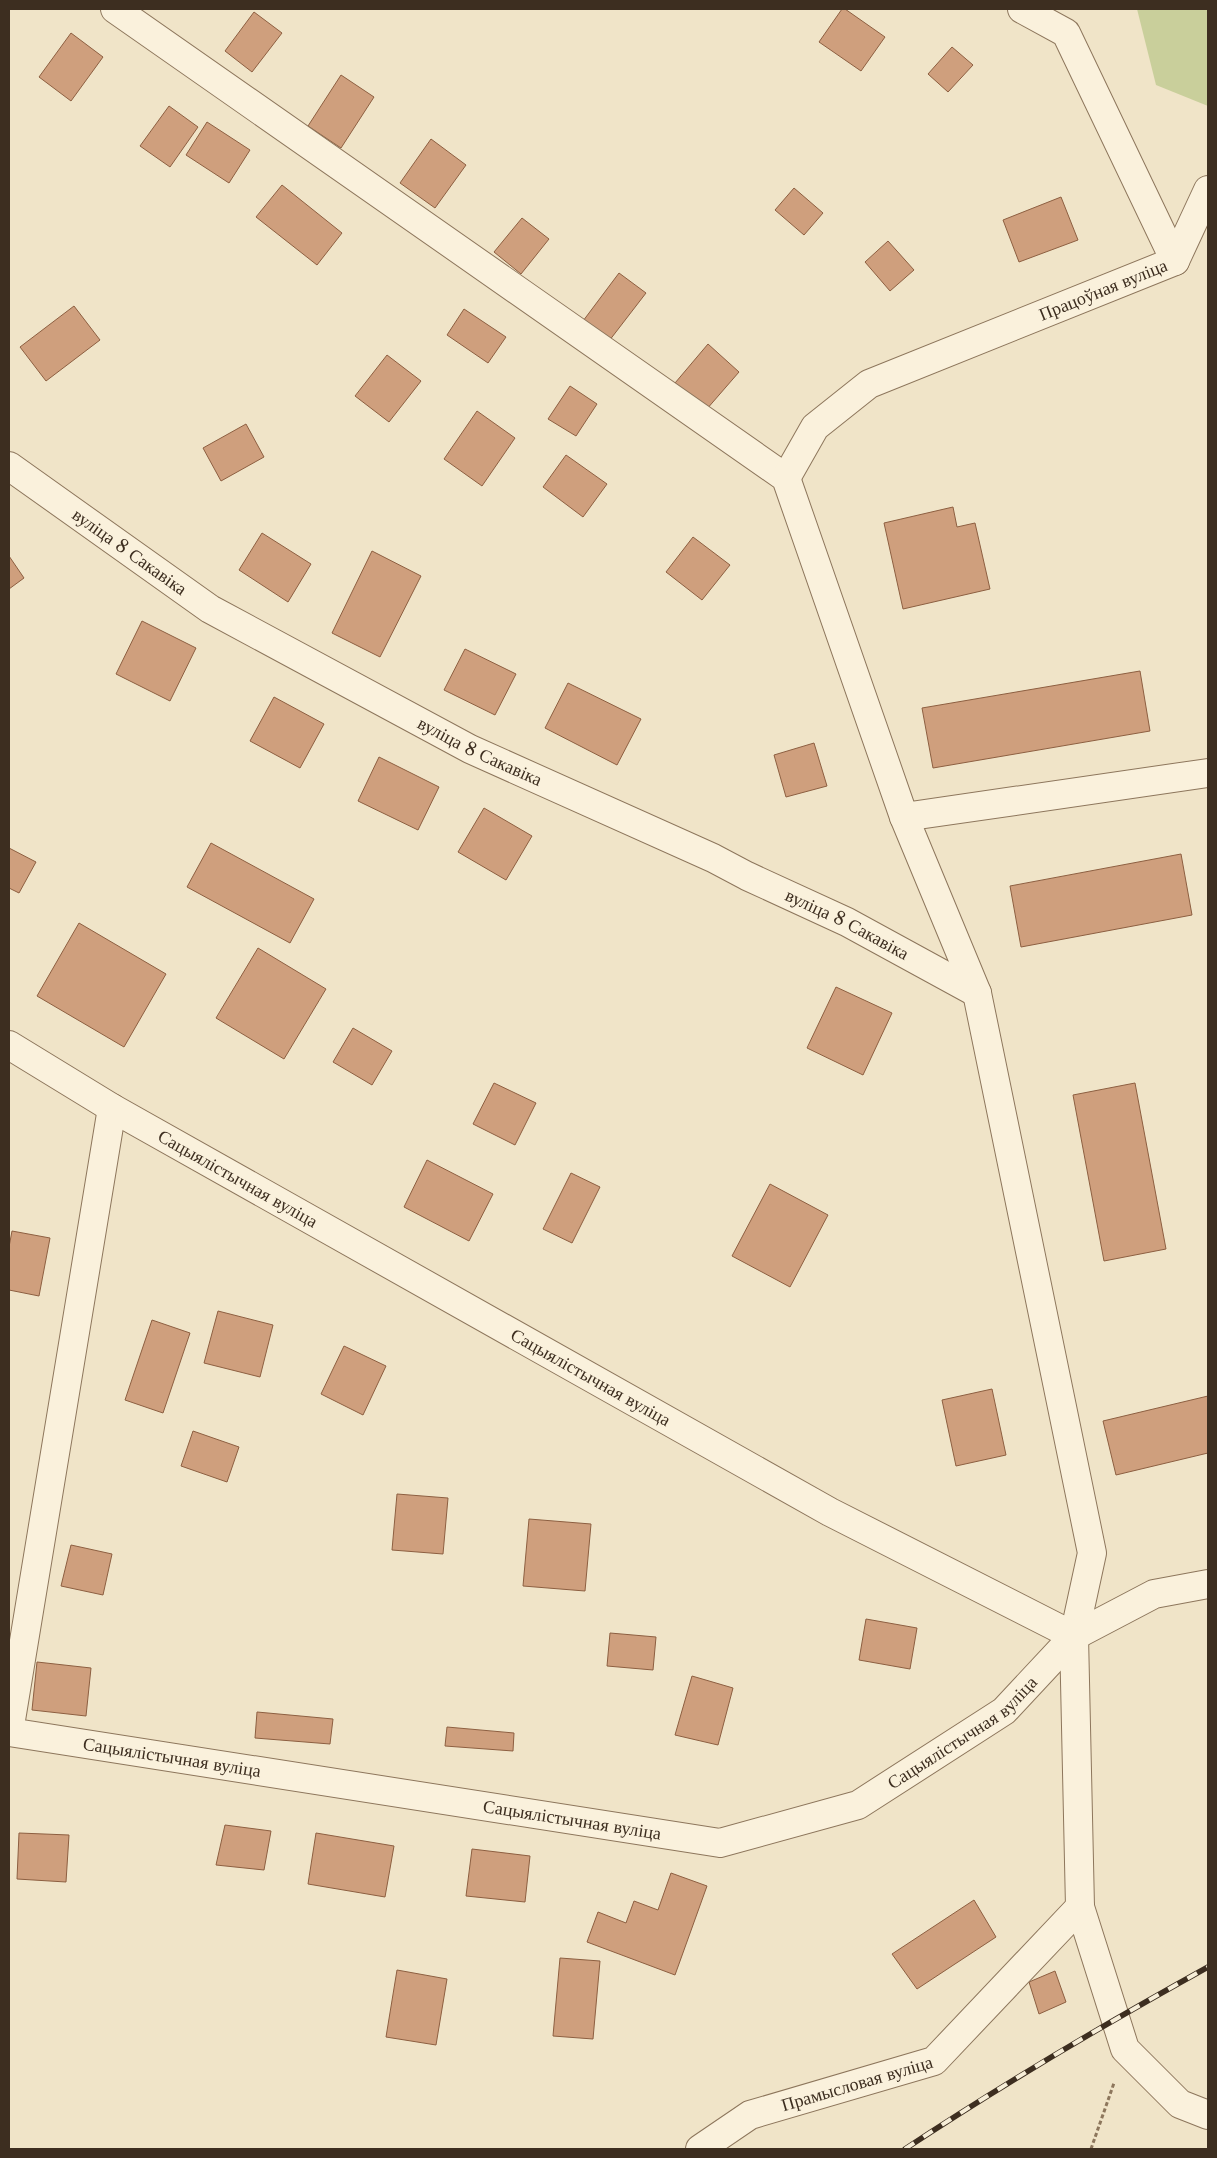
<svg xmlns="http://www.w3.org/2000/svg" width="1217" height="2158" viewBox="0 0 1217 2158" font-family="'Libre Baskerville',serif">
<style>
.green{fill:#c9cf9b}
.building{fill:#cf9f7d;stroke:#8d5f41}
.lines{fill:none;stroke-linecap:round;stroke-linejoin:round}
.minor-casing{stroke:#8d765c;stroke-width:30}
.tertiary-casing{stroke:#8d765c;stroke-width:30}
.path{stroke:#8d765c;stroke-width:3;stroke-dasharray:4 2.5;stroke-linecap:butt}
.minor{stroke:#faf1dc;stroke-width:28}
.tertiary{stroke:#faf1dc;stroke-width:28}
.rail-casing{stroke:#3d2e20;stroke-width:5.5}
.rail{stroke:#f7eed8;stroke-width:4;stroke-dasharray:11;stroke-linecap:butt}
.labels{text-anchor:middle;stroke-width:4;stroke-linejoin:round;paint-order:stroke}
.street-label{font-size:18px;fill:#3d2e20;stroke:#f7eed8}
</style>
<rect width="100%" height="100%" fill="#f0e4c8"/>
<!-- green -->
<path class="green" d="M 1137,9 L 1208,9 L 1208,106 L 1156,85 Z"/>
<!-- building -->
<path class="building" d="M 842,9 L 845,9 L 885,37 L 861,71 L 819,42 Z
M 254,12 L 282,33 L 252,72 L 225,51 Z
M 71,33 L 103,57 L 71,101 L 39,77 Z
M 952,47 L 973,65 L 948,92 L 928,74 Z
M 341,75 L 374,97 L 341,148 L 308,126 Z
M 169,106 L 198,127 L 170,167 L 140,146 Z
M 207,122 L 250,150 L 229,183 L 186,155 Z
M 431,139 L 466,165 L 435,208 L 400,183 Z
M 282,185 L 342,233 L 317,265 L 256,217 Z
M 794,188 L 823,213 L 804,235 L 775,210 Z
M 1061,197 L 1078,240 L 1019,262 L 1003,220 Z
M 522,218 L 549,239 L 521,274 L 494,252 Z
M 888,241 L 914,270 L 890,291 L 865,262 Z
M 619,273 L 646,293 L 609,341 L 583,321 Z
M 74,306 L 100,340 L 46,381 L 20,347 Z
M 464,309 L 506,337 L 488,363 L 447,335 Z
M 708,344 L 739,372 L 706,410 L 675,383 Z
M 387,355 L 421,381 L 389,422 L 355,396 Z
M 570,386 L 597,404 L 576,436 L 548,419 Z
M 477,411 L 515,438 L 482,486 L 444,459 Z
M 246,424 L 264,457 L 221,481 L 203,448 Z
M 566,455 L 607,484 L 583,517 L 543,487 Z
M 953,507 L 957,527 L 975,523 L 990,589 L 903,609 L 884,523 Z
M 262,533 L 311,564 L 288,602 L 239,570 Z
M 693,537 L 730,565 L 702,600 L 666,572 Z
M 372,551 L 421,576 L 380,657 L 332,633 Z
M 9,556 L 24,578 L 9,589 Z
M 142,621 L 196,648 L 170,701 L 116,674 Z
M 465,649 L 516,674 L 495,715 L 444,690 Z
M 1140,671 L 1150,731 L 933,768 L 922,708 Z
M 568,683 L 641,719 L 617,765 L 545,728 Z
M 274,697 L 324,724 L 300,768 L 250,741 Z
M 814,743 L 827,786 L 786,797 L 774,755 Z
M 379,757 L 439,787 L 418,830 L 358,801 Z
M 484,808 L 532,836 L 506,880 L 458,852 Z
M 211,843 L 314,899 L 290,943 L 187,887 Z
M 9,848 L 36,862 L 19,893 L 9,888 Z
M 1181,854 L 1192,915 L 1021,947 L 1010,886 Z
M 79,923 L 166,974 L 124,1047 L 37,996 Z
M 258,948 L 326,989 L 284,1059 L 216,1018 Z
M 836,987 L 892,1013 L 863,1075 L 807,1048 Z
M 353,1028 L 392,1051 L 372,1085 L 333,1062 Z
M 494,1083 L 536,1103 L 515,1145 L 473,1124 Z
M 1135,1083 L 1166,1249 L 1104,1261 L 1073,1095 Z
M 427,1160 L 493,1194 L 469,1241 L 404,1207 Z
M 571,1173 L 600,1187 L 572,1243 L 543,1229 Z
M 770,1184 L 828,1215 L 790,1287 L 732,1256 Z
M 12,1231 L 50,1238 L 39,1296 L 9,1290 L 9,1247 Z
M 218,1311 L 273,1325 L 260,1377 L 204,1363 Z
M 152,1320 L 190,1333 L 163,1413 L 125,1400 Z
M 344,1346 L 386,1366 L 363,1415 L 321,1394 Z
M 992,1389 L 1006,1455 L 956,1466 L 942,1400 Z
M 1208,1396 L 1208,1453 L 1116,1475 L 1103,1421 Z
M 193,1431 L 239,1447 L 227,1482 L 181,1466 Z
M 397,1494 L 448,1498 L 443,1554 L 392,1550 Z
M 529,1519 L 591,1524 L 585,1591 L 523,1586 Z
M 71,1545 L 112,1554 L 103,1595 L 61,1586 Z
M 866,1619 L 917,1628 L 910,1669 L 859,1660 Z
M 610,1633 L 656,1637 L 653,1670 L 607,1666 Z
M 37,1662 L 91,1668 L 86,1716 L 32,1710 Z
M 692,1676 L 733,1688 L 718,1745 L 675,1735 Z
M 257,1712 L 333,1719 L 330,1744 L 255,1738 Z
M 447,1727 L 514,1733 L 513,1751 L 445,1746 Z
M 225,1825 L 271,1831 L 264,1870 L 216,1865 Z
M 19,1833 L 69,1835 L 66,1882 L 17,1879 Z
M 316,1833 L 394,1846 L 385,1897 L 308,1884 Z
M 472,1849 L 530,1856 L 525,1902 L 466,1896 Z
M 671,1873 L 707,1886 L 675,1975 L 587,1942 L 598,1912 L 626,1923 L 634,1901 L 658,1910 Z
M 974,1900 L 996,1937 L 917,1989 L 892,1954 Z
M 560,1958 L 600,1961 L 593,2039 L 553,2036 Z
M 397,1970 L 447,1979 L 436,2045 L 386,2037 Z
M 1055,1971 L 1066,2002 L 1039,2014 L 1029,1982 Z"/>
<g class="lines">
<defs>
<g id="minor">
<path d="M 115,9 L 786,478 L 904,817 L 977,993 L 1092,1553 L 1074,1636 L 1080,1907 L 1125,2049 L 1180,2104 L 1208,2115"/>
<path d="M 1175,261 L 1208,190"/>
<path id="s1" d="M 9,466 L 210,609 L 470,749 L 713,858 L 747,876 L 847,922 L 977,993"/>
<path id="s2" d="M 786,478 L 815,427 L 869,384 L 1175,261 L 1066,33 L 1022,9"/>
<path d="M 904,817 L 1208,773"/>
<path id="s3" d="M 9,1732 L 720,1843 L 858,1805 L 1004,1711 L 1074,1636"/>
<path d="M 9,1732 L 112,1108"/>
<path id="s4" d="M 700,2149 L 750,2115 L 934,2061 L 1080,1907"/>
</g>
<g id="tertiary">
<path id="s5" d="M 9,1045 L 112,1108 L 830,1512 L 1074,1636 L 1154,1594 L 1208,1584"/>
</g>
</defs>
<!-- minor casing -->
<use href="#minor" class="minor-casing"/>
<!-- tertiary casing -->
<use href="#tertiary" class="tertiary-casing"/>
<!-- path -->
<path class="path" d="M 1091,2149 L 1114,2083"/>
<!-- minor -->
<use href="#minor" class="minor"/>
<!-- tertiary -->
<use href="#tertiary" class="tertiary"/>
<defs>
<path id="rail" d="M 905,2149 C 1003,2084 1105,2024 1208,1967"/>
</defs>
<!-- rail casing -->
<use href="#rail" class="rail-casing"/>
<!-- rail -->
<use href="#rail" class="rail"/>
</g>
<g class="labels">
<!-- street labels -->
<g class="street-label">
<text dy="6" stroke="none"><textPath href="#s2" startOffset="380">Працоўная вуліца</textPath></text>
<text dy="6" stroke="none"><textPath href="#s1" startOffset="148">вуліца 8 Сакавіка</textPath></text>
<text dy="6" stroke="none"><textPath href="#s1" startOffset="552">вуліца 8 Сакавіка</textPath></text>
<text dy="6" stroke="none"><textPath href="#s1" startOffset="958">вуліца 8 Сакавіка</textPath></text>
<text dy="6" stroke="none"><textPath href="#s5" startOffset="265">Сацыялістычная вуліца</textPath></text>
<text dy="6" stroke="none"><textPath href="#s5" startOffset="670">Сацыялістычная вуліца</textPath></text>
<text dy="6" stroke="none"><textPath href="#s3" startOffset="990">Сацыялістычная вуліца</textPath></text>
<text dy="6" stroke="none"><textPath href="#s3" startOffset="165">Сацыялістычная вуліца</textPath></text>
<text dy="6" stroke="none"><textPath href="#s3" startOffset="570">Сацыялістычная вуліца</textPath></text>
<text dy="6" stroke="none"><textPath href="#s4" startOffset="172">Прамысловая вуліца</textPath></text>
</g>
</g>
<!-- border -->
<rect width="1217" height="2158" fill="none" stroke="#3d2e20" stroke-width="20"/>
</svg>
